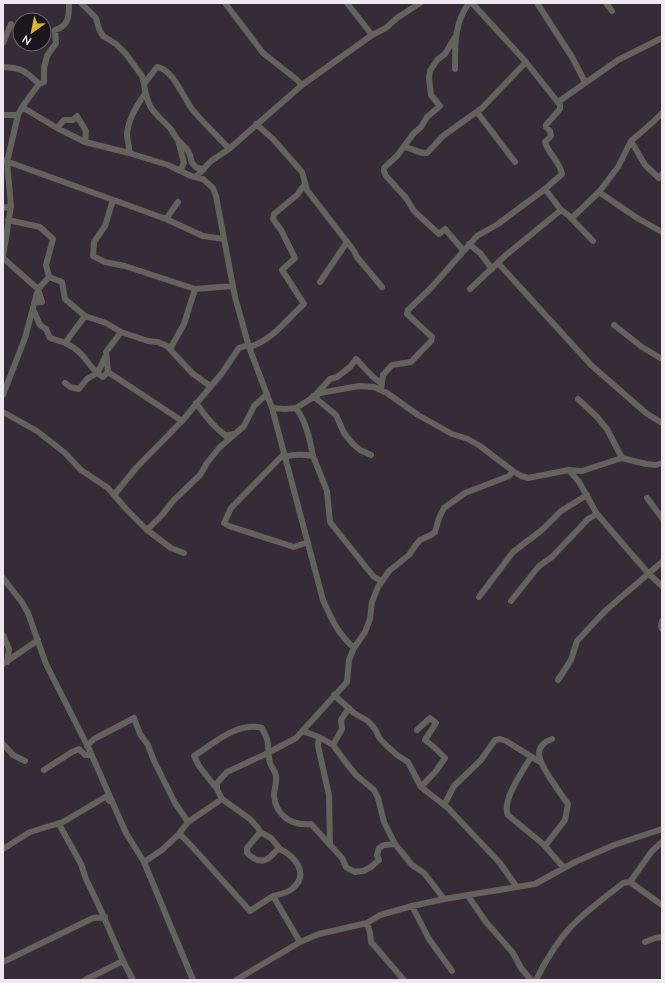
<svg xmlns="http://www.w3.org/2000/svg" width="665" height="983" viewBox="0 0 665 983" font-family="Mulish,sans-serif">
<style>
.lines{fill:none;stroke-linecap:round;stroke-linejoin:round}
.minor{stroke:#64625c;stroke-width:6}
</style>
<rect width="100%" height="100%" fill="#362c37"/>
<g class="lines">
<!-- minor -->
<path class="minor" d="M 81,3 L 96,18 L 99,29 L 103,36 L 116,44 L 126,54 L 142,76 L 144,84
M 225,3 L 263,53 L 296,79 L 302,85
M 347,3 L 372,35
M 472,3 L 526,62 L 560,105 L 560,109 L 546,125 L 546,127 L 550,131 L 551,136 L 545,142 C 548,153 560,162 562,174 L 545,189
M 537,3 L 572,57 L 585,82
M 606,3 L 612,11
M 455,37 L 445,54 L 437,60 L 430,71 L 429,78 L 431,95 L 440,106 L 427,117 L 421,127 L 413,134 L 397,156 L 388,164 L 384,168 L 384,171 L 386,176 L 406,198 L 414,211 L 439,234 L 445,229 L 463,250
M 3,43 L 11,24
M 3,67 C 23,68 25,71 39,84
M 455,69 C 455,46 454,23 469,3
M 558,102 L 618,60 L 660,39
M 22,107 L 39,84 L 44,82 L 44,68 L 47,56 L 56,43 L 55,30 C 69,26 69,16 69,3
M 477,112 L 515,162
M 3,115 L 18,115 L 22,107 L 57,128 L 85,142 L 129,153 L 168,165 L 191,176 L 203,179 L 213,188 L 216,196 L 235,297 L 249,347 L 272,408 L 323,600 C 332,620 338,634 354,648
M 256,124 L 273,139 L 302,172 L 307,190 L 354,251 L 357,257 L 382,287
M 57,128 L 64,120 L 73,120 L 77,116 L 86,131 L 85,142
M 178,140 L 184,163 L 180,171
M 631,141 L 645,165 L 659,178 L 662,174
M 404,147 C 412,148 420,154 427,153 L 443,136 L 482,108 L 526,62
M 129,153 C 130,146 127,141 127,134 C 128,119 137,105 145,94
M 3,160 L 166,219 L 203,236 L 224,239
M 204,169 L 197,168 C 188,160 193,161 189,153 C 187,148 182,145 179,141 C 175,137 173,132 170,128 C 153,111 148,110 144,84 L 157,67 C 173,69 183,97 192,109 C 203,123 217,135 229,149
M 196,177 L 211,161 L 229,149 L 302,85 L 372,35 L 386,28 L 397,18 L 420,3
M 599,192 L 637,218 L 662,232
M 113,200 L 105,226 L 94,242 L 93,256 L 105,262 L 125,266 L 195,289 L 233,286
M 3,208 L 11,206 L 7,162 L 18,115
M 572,218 L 599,192 L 618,167 L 631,141 L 653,122 L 662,113
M 166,219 L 178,202
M 8,220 L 40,227 L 53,239 L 46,265 L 49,277 L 62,282 L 65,299 L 85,316 L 106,323 L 121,332 L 148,341 L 158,342 L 167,346 L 192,373 L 210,386
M 469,244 L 480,253 L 492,269
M 3,257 L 11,206
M 3,258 L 38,289 L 25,338 L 3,395
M 498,263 L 591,365 L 646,413 L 662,423
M 320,282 L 347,242
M 470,289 L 506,255 L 561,210
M 34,303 L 42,302 L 38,289 L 49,277
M 33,309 L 40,325 L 46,329 L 50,338 C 60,341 71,344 79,352 C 89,361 90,369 103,377 L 108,372
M 614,325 L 642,347 L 662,359
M 121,332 L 106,352 L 108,372 L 182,421
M 65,343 L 85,316
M 249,347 C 272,341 287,319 304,304 L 282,270 L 295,258 L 281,230 L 273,219 L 274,214 L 297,195 L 305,184
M 170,349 L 184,324 L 195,289
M 65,383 L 70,387 L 79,389 L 87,379 L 97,373 L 101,366 L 105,357
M 381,390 L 383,375 L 392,365 L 411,362 L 431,341 L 432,337 L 407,314 L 408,310 L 430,289 L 477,236 L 498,224 L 545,189 L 561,210 L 568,215 L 593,241
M 317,393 L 330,379 L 337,377 L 350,367 L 356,359 L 372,376 L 382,384
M 313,396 L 336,415 L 344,433 L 353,444 L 360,450 L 371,455
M 578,399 L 597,417 L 607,429 L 622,458
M 196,403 C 205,416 214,427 226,436 L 233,434
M 272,408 L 285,409 L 296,408 L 320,393 L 359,386 L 374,387 L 387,393 L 418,415 L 452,434 L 468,439 L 480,446 L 513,471
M 296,408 C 306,421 310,440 313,456
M 3,412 L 37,431 L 65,453 L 81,470 L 108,488 L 127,510 L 147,530 L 171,548 L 184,553
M 283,455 L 231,508 L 224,523 L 229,526 L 294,547 L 308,542
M 284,457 C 294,454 302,454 313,456 L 327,491 L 330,522 L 373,576 L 381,581
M 569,470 L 579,482 L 597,514 L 648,573 L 662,586
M 114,495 L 136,468 L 182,421 L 222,373 L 239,348 L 249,345
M 647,498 L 662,518
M 147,530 L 163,514 L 173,501 L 200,475 L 207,463 L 219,448 L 244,426 L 254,406 L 267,394
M 3,578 L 21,601 L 28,613 L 46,664 L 89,749 L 126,833 L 144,862 L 193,980
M 479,597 L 513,552 L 542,530 L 561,511 L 587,495
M 511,601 L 539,566 L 552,557 L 588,519 L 597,514
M 662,621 L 661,626 L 662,629
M 3,635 L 9,649 L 7,662
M 3,664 L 38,640
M 558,680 L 571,660 L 577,641 L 605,611 L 662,562
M 334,695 L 354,713 L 368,721 L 375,729 L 380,739 L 388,747 L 397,755 L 408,762 L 421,787 L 448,808 L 481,843 L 500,863 L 516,886
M 417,730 L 430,718 L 436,723 L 425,740 L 434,747 L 445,758 L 436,771 L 421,787
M 303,731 L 319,737 L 333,745 L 347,764 L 356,775 L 374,790 L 378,798 L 384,822 L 395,844 L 412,865 L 424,873 L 444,899
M 319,737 L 318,746 L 329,795 L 330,845
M 3,744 L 13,755 L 25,761
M 333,745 L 342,729 L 341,720 L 349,708
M 87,746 L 94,739 L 134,718 L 140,734 L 148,745 L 154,761 L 175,803 L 188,822
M 531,757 C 524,769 501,801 508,815 L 543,844 L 564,868
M 44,770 L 72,752 L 79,749 L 85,755 L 91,755
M 217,789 L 199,766 L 194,756 C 213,744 238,721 262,728 C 263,731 266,735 267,739 C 269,747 268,755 270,763 C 272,768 276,772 276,777 C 277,783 274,789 274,796 C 276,816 292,826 311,824 L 342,858 L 346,867 L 351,870 L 355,872 L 363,871 L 371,867 L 379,860 L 377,855 L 379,848 L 384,845 L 395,844
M 444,805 L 454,786 L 481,760 L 495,740 L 500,739 L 506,741 L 540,762
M 59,824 L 81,864 L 86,879 L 99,906 L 123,961 L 133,980
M 260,832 L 271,838 L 280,849
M 178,835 L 188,822 L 222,799
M 545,846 L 565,820 L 568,804 C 562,796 556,787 550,778 C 541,764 530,747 552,739
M 3,849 L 30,832 L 63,822 L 107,796 L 109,801
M 144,862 L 162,850 L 178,835 L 182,836 L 196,851 L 250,911 L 273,896
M 630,882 L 662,905
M 468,896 L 486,922 L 513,953 L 521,968 L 531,980
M 412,906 L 429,939 L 452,971
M 367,923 L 370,933 L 371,942 L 404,980
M 300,942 L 273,896 C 280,894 288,893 293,888 C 310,873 294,856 280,849 C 275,850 274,854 270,857 C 262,864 254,860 247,853 L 247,848 L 258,835 L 260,832 L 258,828 L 250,819 L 222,799 L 217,789 L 217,783 L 227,772 L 268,753 L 296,738 L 347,682 L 349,660 L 354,648 L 365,632 L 370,619 L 372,602 L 378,587 L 389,571 L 409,555 L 415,546 L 420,540 L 431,535 L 435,532 L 439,518 L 444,508 L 465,493 L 509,476 L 513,471 L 521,476 L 528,478 L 569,470 L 582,471 L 622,458 L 646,464 L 656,465 L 662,463
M 645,942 L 655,938 L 662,937
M 3,962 L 93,918 L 105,917
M 85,980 L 123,961
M 236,980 L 300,942 L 319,934 L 367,923 L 380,915 L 412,906 L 444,899 L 535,884 L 575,862 L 614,845 L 662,829
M 536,980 C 545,962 555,945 568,930 C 584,912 605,898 623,883 L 630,882 L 652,851 L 662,842"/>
</g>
<!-- border -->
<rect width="665" height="983" fill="none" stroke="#efe8f0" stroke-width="8"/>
<!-- north arrow -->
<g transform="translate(32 32) rotate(213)"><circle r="19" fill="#1b161b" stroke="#706a70"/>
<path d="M0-3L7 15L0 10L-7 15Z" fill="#d8b434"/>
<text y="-6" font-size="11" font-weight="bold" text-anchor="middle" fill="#efe8f0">N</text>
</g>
</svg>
